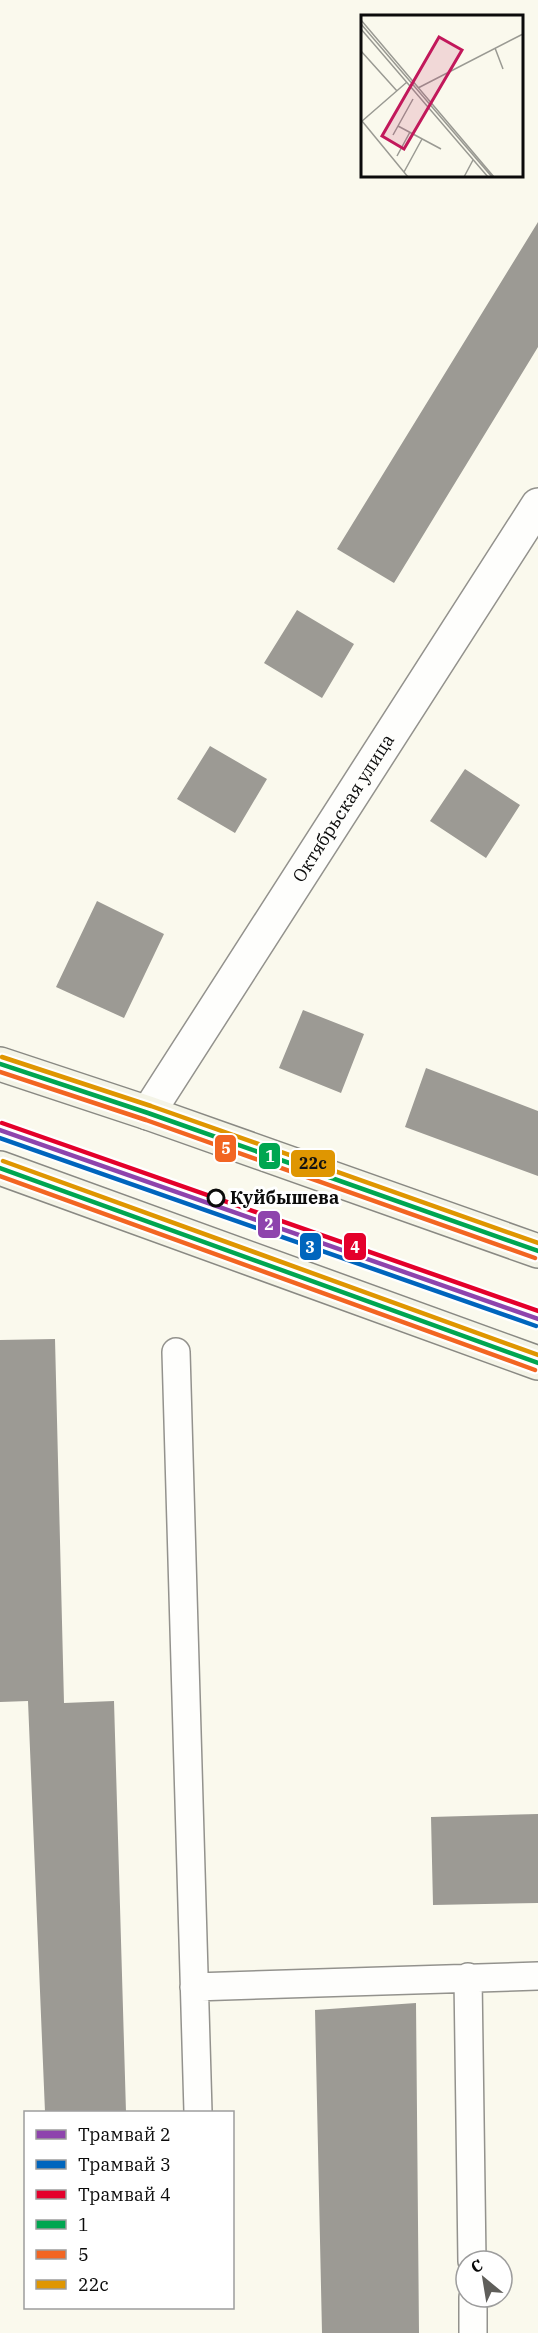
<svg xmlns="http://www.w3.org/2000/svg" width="538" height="2333" viewBox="0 0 538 2333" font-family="'IBM Plex Serif',serif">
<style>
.building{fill:#9c9a94}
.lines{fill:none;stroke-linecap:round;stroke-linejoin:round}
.service-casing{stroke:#93928d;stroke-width:30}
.tertiary-casing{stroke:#93928d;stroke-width:36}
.secondary-casing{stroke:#898983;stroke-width:36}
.service{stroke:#fefefc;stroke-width:27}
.tertiary{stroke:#fefefc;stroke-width:33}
.secondary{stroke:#f4f4e7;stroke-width:33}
.bus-1-casing{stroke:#fff;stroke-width:9}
.bus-2-casing{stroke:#fff;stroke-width:9}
.bus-3-casing{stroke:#fff;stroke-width:9}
.bus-1{stroke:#00a651;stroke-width:4.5}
.bus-2{stroke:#f26522;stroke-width:4.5}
.bus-3{stroke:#df9601;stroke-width:4.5}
.tram-1-casing{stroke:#fff;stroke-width:9}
.tram-2-casing{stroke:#fff;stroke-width:9}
.tram-3-casing{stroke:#fff;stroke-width:9}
.tram-1{stroke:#8e44ad;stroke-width:4.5}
.tram-2{stroke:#0065bd;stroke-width:4.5}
.tram-3{stroke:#e4002b;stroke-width:4.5}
.stop-dot{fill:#fff;stroke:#0b0b0b;stroke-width:3}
.labels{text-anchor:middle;stroke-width:6;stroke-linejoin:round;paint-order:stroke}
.street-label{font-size:18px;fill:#0b0b0b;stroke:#fff}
.stop-label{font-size:18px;font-weight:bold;fill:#0b0b0b;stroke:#fff;text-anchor:start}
.inset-road{fill:none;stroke:#9a9a93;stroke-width:1.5}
.view{fill:#c2185b;fill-opacity:0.15;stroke:#c2185b;stroke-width:3}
.inset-edge{fill:none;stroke:#0b0b0b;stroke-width:3}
.line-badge{stroke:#fff;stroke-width:2}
.badge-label{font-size:16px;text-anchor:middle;font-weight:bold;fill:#fff}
.pale-badge-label{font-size:16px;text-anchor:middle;font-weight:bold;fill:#111}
</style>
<rect width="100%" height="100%" fill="#faf9ed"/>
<!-- building -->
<path class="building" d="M 538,222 L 538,347 L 394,583 L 337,549 Z
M 297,610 L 354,644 L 322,698 L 264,663 Z
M 210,746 L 267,779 L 235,833 L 177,799 Z
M 465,769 L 520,805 L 486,858 L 430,821 Z
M 97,901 L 164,934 L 124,1018 L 56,987 Z
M 303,1010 L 364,1034 L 341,1093 L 279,1068 Z
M 426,1068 L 538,1111 L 538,1176 L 405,1127 Z
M 55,1339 L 64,1703 L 114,1701 L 126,2112 L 45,2112 L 28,1701 L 0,1702 L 0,1340 Z
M 538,1814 L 538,1903 L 433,1905 L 431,1817 Z
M 416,2003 L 419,2333 L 322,2333 L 315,2010 Z"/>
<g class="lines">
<defs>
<path id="service" d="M 176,1352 L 198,2112
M 468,1977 L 472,2261
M 194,1987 L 538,1976
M 473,2297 L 473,2333"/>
<g id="tertiary">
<path id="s1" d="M 148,1113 L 538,505"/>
</g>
<path id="secondary" d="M 0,1064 L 148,1113 L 538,1251
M 0,1168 L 538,1363"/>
</defs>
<!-- service casing -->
<use href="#service" class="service-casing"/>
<!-- tertiary casing -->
<use href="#tertiary" class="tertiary-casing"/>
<!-- secondary casing -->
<use href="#secondary" class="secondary-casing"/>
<!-- service -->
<use href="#service" class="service"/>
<!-- tertiary -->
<use href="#tertiary" class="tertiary"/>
<!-- secondary -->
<use href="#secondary" class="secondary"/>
<defs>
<path id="bus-1" d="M 0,1064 L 148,1113 L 538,1251
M 0,1168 L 538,1363"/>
<path id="bus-2" d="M 0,1072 L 146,1120 L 535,1258
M 0,1176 L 535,1370"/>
<path id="bus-3" d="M 2,1057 L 151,1106 L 538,1243
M 3,1161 L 538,1355"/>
</defs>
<!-- bus-1 casing -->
<use href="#bus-1" class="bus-1-casing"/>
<!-- bus-2 casing -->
<use href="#bus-2" class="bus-2-casing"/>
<!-- bus-3 casing -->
<use href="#bus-3" class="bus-3-casing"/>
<!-- bus-1 -->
<use href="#bus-1" class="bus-1"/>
<!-- bus-2 -->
<use href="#bus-2" class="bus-2"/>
<!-- bus-3 -->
<use href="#bus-3" class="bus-3"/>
<defs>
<path id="tram-1" d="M 0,1130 L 538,1319"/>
<path id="tram-2" d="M 0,1138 L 536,1326"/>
<path id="tram-3" d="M 2,1123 L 538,1311"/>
</defs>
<!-- tram-1 casing -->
<use href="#tram-1" class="tram-1-casing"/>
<!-- tram-2 casing -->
<use href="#tram-2" class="tram-2-casing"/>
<!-- tram-3 casing -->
<use href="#tram-3" class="tram-3-casing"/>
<!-- tram-1 -->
<use href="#tram-1" class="tram-1"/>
<!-- tram-2 -->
<use href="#tram-2" class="tram-2"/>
<!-- tram-3 -->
<use href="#tram-3" class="tram-3"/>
</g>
<!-- markers -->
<circle class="stop-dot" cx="216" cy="1198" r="8"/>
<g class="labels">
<!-- street labels -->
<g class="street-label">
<text dy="6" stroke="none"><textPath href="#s1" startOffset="362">Октябрьская улица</textPath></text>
</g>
<!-- stop labels -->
<g class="stop-label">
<text x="230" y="1204">Куйбышева</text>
</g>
</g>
<!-- overview -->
<g transform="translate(361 15)">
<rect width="162" height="162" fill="#faf9ed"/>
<path class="inset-road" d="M 0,5 L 133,162M 0,9 L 131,162M 0,14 L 127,162M 134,33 L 142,54M 0,36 L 36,76M 57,73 L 162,19M 1,106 L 47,162M 0,107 L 46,67M 37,111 L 80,134M 32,120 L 52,84M 36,141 L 49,117M 43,157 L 61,124M 103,162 L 112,145"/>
<path class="view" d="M 78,22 L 101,35 L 43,134 L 21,121 Z"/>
<rect width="162" height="162" class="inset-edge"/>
</g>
<g class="line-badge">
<rect x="214" y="1134" width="23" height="29" rx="6" fill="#f26522"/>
<rect x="258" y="1142" width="23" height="28" rx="6" fill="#00a651"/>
<rect x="290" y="1149" width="46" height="29" rx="6" fill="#df9601"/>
<rect x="257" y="1210" width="24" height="29" rx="6" fill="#8e44ad"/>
<rect x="343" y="1232" width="24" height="29" rx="6" fill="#e4002b"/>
<rect x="299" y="1232" width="23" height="29" rx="6" fill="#0065bd"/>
</g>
<g class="badge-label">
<text x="226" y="1154">5</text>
<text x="270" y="1162">1</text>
<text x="269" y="1230">2</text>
<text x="355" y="1253">4</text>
<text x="310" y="1253">3</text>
</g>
<g class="pale-badge-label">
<text x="313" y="1169">22с</text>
</g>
<!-- legend -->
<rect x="24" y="2111" width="210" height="198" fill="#ffffff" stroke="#9d9d9d" stroke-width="1.5"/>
<rect x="36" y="2130" width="30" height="9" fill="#8e44ad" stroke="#9d9d9d" stroke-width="1.5"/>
<text x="78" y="2141" font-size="18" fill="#0b0b0b">Трамвай 2</text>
<rect x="36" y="2160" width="30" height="9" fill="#0065bd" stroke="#9d9d9d" stroke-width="1.5"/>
<text x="78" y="2171" font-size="18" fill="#0b0b0b">Трамвай 3</text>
<rect x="36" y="2190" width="30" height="9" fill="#e4002b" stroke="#9d9d9d" stroke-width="1.5"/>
<text x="78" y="2201" font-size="18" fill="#0b0b0b">Трамвай 4</text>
<rect x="36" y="2220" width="30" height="9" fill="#00a651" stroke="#9d9d9d" stroke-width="1.5"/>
<text x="78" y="2231" font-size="18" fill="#0b0b0b">1</text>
<rect x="36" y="2250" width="30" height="9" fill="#f26522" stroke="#9d9d9d" stroke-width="1.5"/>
<text x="78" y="2261" font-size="18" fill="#0b0b0b">5</text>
<rect x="36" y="2280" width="30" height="9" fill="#df9601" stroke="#9d9d9d" stroke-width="1.5"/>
<text x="78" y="2291" font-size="18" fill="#0b0b0b">22с</text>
<!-- north arrow -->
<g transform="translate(484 2279) rotate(330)"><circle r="28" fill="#ffffff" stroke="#9d9d9d" stroke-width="1.5"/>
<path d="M0-4.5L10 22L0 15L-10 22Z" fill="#5f5e5a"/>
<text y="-9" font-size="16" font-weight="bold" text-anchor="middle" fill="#0b0b0b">С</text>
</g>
</svg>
